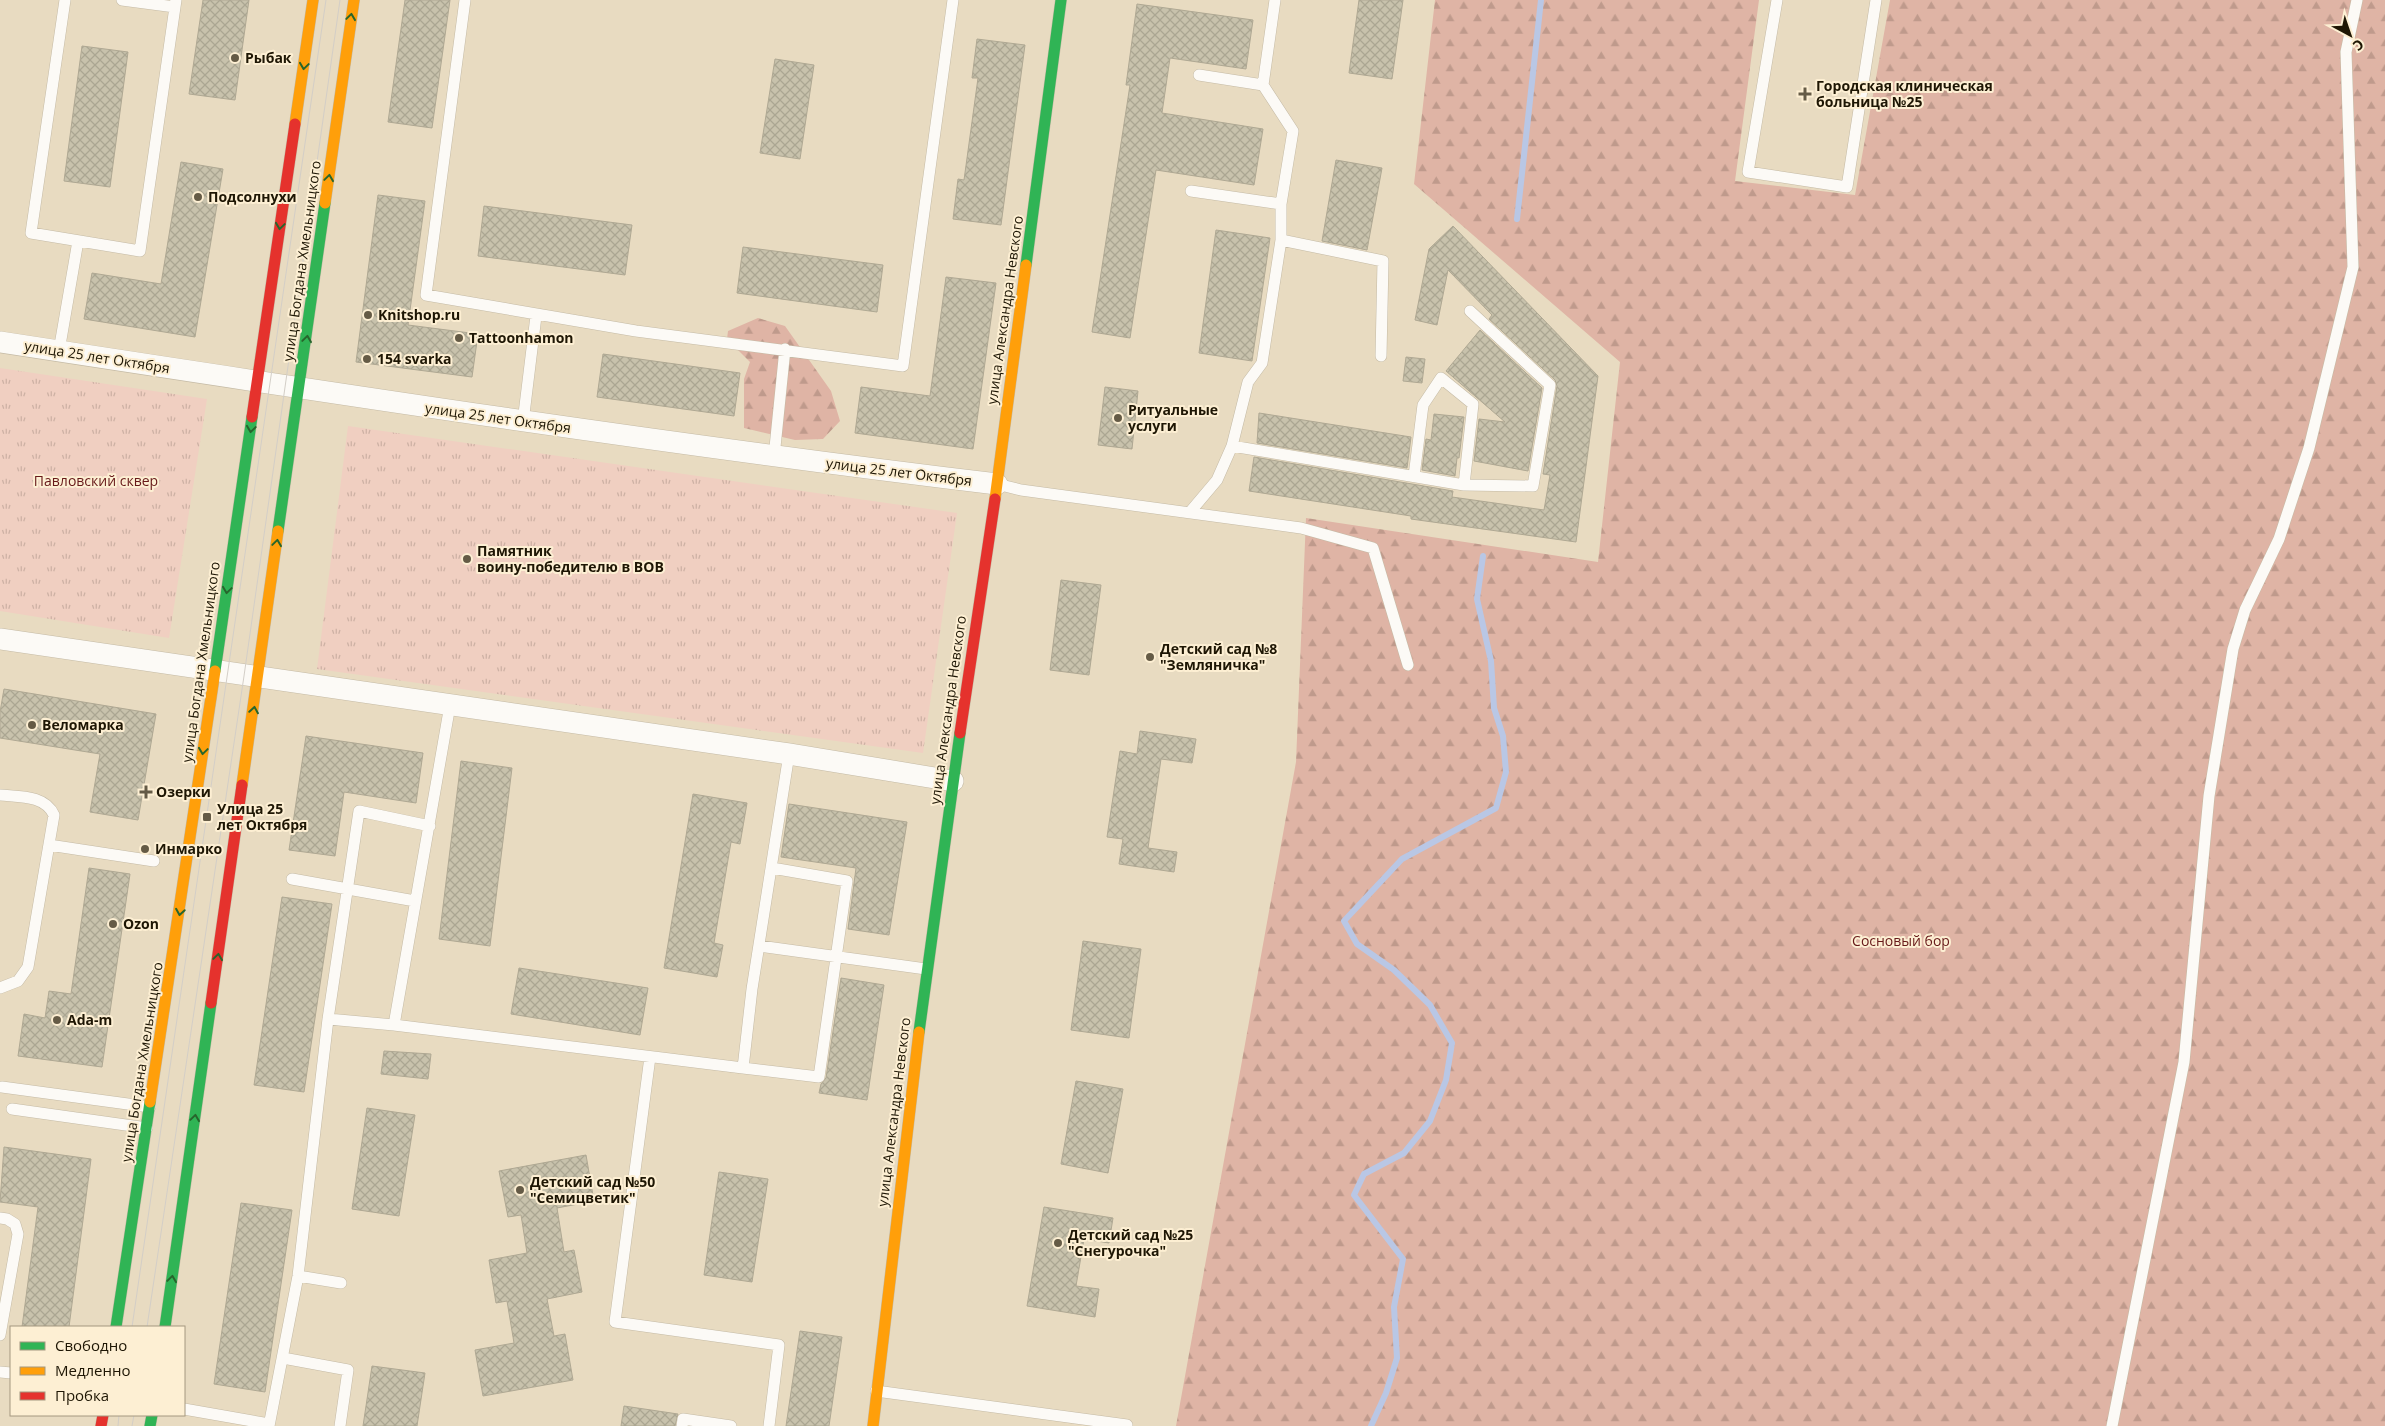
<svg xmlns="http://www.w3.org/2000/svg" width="2385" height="1426" viewBox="0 0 2385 1426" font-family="'Open Sans',sans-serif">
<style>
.grass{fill:url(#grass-tufts)}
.forest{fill:url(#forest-firs)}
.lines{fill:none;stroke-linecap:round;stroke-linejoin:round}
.stream{stroke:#b9c7e5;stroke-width:6}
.building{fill:url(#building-cross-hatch);stroke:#afa893}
.lane-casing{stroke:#c4baa5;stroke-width:12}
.street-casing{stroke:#c4baa5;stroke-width:22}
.fast-casing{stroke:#c4baa5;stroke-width:12}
.slow-casing{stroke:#c4baa5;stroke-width:12}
.jam-casing{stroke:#c4baa5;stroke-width:12}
.lane{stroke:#fcfaf6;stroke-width:11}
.street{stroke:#fcfaf6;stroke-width:21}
.fast{stroke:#30b455;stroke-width:11}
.slow{stroke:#ff9f0a;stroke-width:11}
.jam{stroke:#e5322d;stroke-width:11}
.tram{stroke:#d3cec7;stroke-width:1}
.oneway{stroke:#27652c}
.poi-dot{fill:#655b46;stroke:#fdefd3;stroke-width:2}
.labels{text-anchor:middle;stroke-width:4;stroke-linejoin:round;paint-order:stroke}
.poi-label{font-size:14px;font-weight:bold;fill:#1e1604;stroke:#fdefd3;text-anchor:start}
.street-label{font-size:14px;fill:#1e1604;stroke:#fdefd3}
.park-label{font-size:14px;fill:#671919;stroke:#fdefd3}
</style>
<defs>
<pattern id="grass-tufts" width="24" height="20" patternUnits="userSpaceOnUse" patternTransform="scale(1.25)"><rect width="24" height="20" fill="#f0cfc1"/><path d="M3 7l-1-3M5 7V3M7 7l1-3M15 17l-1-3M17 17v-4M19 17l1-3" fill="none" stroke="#cdb1a4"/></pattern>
<pattern id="forest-firs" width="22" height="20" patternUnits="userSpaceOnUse" patternTransform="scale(1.25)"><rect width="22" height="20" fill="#dfb4a5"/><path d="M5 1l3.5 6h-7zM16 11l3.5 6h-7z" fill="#bf9a8c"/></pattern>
<pattern id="building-cross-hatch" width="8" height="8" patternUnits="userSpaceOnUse" patternTransform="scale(1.25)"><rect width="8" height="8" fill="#c8c2ac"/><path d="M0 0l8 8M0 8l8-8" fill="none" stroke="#aba692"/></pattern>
</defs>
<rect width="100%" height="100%" fill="#e8dbc1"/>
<!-- grass -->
<path class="grass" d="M 0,368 L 207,399 L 169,638 L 0,611 Z
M 348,426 L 957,513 L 923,753 L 317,669 Z"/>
<!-- forest -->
<path class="forest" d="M 1435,0 L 1759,0 L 1735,181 L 1855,195 L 1890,0 L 2385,0 L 2385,1426 L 1176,1426 L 1296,762 L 1306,518 L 1598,562 L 1620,362 L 1414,184 Z
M 758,318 L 785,326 L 831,391 L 840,421 L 823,439 L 795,440 L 744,428 L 744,379 L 750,362 L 727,339 L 728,331 Z"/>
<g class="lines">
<!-- stream -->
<path class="stream" d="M 1517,219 L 1541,0
M 1371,1426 L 1386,1393 L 1397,1358 L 1394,1307 L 1403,1259 L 1354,1195 L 1364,1174 L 1404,1153 L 1430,1121 L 1446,1080 L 1452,1043 L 1430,1005 L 1394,970 L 1357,944 L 1344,921 L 1402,859 L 1496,808 L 1506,772 L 1503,736 L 1494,708 L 1491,661 L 1477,599 L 1483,556"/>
</g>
<!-- building -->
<path class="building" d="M 203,0 L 249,0 L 235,100 L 189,94 Z
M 405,0 L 450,0 L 432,128 L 388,122 Z
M 1359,0 L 1403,0 L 1392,79 L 1349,73 Z
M 1137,4 L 1253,20 L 1246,69 L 1170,58 L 1162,113 L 1263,129 L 1254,185 L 1156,170 L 1130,338 L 1092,332 L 1130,85 L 1126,85 Z
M 977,39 L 1025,45 L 1001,225 L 953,219 L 958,179 L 964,180 L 978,78 L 972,78 Z
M 82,46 L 128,52 L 110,187 L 64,181 Z
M 775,59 L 814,65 L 800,159 L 760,153 Z
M 1336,160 L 1382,168 L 1367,250 L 1322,241 Z
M 181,162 L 223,169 L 195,337 L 84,319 L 92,273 L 161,284 Z
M 378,195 L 425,201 L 408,325 L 478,334 L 472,377 L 356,362 Z
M 484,206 L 632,225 L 625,275 L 478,256 Z
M 1453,226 L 1598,376 L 1576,542 L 1411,519 L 1411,516 L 1249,491 L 1254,457 L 1453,491 L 1452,497 L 1544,510 L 1550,475 L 1543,474 L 1557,386 L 1555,380 L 1489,319 L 1492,315 L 1448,270 L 1437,325 L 1415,320 L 1429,249 Z
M 1216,230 L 1270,238 L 1252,361 L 1199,353 Z
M 743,247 L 883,265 L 877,312 L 737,293 Z
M 946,277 L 996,283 L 973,449 L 855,433 L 861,387 L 930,396 Z
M 1480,330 L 1542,388 L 1528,471 L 1474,461 L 1479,419 L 1505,422 L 1446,371 Z
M 603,354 L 740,373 L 734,416 L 597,397 Z
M 1406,357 L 1425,359 L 1422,383 L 1403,381 Z
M 1105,387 L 1138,391 L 1132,449 L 1098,445 Z
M 1259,413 L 1411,437 L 1407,468 L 1257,443 Z
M 1434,414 L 1464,417 L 1459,458 L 1457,458 L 1455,476 L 1422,470 L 1426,439 L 1431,440 Z
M 1061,580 L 1101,585 L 1089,675 L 1050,670 Z
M 4,689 L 156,714 L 138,820 L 90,812 L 100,754 L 0,738 L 0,712 Z
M 1140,731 L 1196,739 L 1192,763 L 1161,759 L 1148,848 L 1177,852 L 1174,872 L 1119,864 L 1123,839 L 1107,837 L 1120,751 L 1137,754 Z
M 306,736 L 423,753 L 416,803 L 344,792 L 335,856 L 289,850 Z
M 461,761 L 512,768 L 490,946 L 439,939 Z
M 693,794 L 747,803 L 740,844 L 731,842 L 714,943 L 723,945 L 717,977 L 664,968 Z
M 789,804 L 907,822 L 889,935 L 848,929 L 856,868 L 781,857 Z
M 89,868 L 130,874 L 102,1067 L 18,1056 L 24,1014 L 45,1018 L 49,991 L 71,994 Z
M 282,897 L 332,904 L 304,1092 L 254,1085 Z
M 1083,941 L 1141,949 L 1129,1038 L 1071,1030 Z
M 519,968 L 648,988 L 640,1035 L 511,1014 Z
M 841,978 L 884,985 L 867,1100 L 819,1093 L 821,1084 L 826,1078 Z
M 384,1051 L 431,1054 L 428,1079 L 381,1074 Z
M 1076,1081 L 1123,1089 L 1108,1173 L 1061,1164 Z
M 367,1108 L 415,1115 L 399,1216 L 352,1209 Z
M 4,1147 L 91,1159 L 69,1327 L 22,1327 L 38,1207 L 0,1202 Z
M 586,1155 L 594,1201 L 557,1208 L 564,1252 L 574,1250 L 582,1292 L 547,1299 L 554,1336 L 565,1334 L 573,1380 L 483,1396 L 475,1350 L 514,1343 L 507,1301 L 496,1303 L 489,1260 L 527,1253 L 521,1215 L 508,1217 L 499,1171 Z
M 719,1172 L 768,1179 L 752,1282 L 704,1275 Z
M 241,1203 L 292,1210 L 265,1392 L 214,1384 Z
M 1044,1207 L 1113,1218 L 1109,1243 L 1084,1239 L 1076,1286 L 1099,1289 L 1095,1317 L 1027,1306 Z
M 800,1331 L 842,1337 L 829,1426 L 786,1426 Z
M 372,1366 L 425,1373 L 417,1426 L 363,1426 Z
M 624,1406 L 678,1414 L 675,1426 L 621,1426 Z"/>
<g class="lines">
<defs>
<path id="lane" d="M 65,0 L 31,233 L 140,251 L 176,0
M 122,0 L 175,7
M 465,0 L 426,295 L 636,331 L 903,366 L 953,0
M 1777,0 L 1748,172 L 1847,187 L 1876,0
M 1263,85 L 1275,0
M 1191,191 L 1281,204
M 1281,240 L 1383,261 L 1381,356
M 59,351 L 78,241
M 523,422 L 536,316
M 1232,446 L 1464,485 L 1533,486 L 1550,385 L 1470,311
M 774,457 L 785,349
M 1414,476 L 1423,405 L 1441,378 L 1473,404 L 1464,485
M 997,484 L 1021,490 L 1301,528 L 1373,548 L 1408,665
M 1190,512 L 1217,480 L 1232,446 L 1248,382 L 1262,363 L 1281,240 L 1281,204 L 1293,131 L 1263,85 L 1199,75
M 0,795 C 20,797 45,795 54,815 L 28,967 L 18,981 L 0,988
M 430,826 L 359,811 L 328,1019 L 394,1025 L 743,1068 L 752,989 L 789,754
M 49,845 L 154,861
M 292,879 L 415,901
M 759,946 L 926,969
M 394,1025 L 450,705
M 650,1057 L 615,1322 L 779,1345 L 769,1426
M 743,1068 L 819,1077 L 847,881 L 772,868
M 2,1087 L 150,1107
M 12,1109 L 147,1128
M 0,1218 L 7,1219 L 15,1224 L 18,1234 L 0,1335
M 298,1276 L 341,1283
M 283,1358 L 348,1370 L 340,1426
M 0,1372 L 11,1373
M 876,1391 L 1127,1425
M 184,1409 L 269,1424
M 269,1426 L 298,1276 L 328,1019
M 682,1426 L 683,1419 L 731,1426
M 2112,1426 L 2184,1062 L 2209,796 L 2233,649 L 2245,610 L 2279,539 L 2309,448 L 2353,267 L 2346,52 L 2357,0"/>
<path id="street" d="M 0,342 C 332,393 664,444 997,484
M 0,639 L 789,754 L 953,781"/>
<path id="fast" d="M 1026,265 L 1061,0
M 278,531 L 325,203
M 215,671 L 252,417
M 919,1032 L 960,733
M 116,1327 L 150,1102
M 165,1327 L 211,1003
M 150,1426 L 152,1415"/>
<path id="slow" d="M 295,124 L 313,0
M 325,203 L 354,0
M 995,499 L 1026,265
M 242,785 L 278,531
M 150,1102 L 215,671
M 873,1426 L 919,1032"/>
<path id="jam" d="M 252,417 L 295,124
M 960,733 L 995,499
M 211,1003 L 242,785
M 101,1426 L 103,1415"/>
</defs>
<!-- lane casing -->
<use href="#lane" class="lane-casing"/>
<!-- street casing -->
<use href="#street" class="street-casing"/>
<!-- fast casing -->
<use href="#fast" class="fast-casing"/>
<!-- slow casing -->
<use href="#slow" class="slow-casing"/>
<!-- jam casing -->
<use href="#jam" class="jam-casing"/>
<!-- lane -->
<use href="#lane" class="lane"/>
<!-- street -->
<use href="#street" class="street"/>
<!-- fast -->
<use href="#fast" class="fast"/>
<!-- slow -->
<use href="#slow" class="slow"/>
<!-- jam -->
<use href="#jam" class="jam"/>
<!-- tram -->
<path class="tram" d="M 132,1327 L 326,0
M 147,1327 L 244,676 L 340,0
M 118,1426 L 119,1415
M 132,1426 L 134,1415"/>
</g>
<!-- one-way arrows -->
<defs><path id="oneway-chevron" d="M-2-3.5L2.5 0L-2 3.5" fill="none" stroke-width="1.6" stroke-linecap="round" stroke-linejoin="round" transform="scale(1.25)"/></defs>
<g class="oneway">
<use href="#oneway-chevron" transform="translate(351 17) rotate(-82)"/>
<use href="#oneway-chevron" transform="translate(304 66) rotate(98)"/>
<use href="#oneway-chevron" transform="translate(329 178) rotate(-82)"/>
<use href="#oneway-chevron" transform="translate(280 226) rotate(98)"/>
<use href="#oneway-chevron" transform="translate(307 339) rotate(-82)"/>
<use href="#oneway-chevron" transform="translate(251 429) rotate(98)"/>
<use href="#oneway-chevron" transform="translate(277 543) rotate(-82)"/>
<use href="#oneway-chevron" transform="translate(227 590) rotate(98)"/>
<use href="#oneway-chevron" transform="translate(254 710) rotate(-81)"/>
<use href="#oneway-chevron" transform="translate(203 751) rotate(98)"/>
<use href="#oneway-chevron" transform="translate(180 912) rotate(99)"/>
<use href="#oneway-chevron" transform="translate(218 957) rotate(-82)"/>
<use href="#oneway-chevron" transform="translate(195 1118) rotate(-82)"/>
<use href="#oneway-chevron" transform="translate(172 1279) rotate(-82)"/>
</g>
<!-- markers -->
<g class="poi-dot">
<circle cx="235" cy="58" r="5"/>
<path d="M1802.5 86.5h5v5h5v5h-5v5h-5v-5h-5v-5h5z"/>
<circle cx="198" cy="197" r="5"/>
<circle cx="368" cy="315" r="5"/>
<circle cx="459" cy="338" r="5"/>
<circle cx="367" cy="359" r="5"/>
<circle cx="1118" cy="418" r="5"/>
<circle cx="467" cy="559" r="5"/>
<circle cx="1150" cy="657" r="5"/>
<circle cx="32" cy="725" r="5"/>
<path d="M143.5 784.5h5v5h5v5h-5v5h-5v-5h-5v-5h5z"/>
<rect x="202" y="812" width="10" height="10" rx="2.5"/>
<circle cx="145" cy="849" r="5"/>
<circle cx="113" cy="924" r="5"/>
<circle cx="57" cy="1020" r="5"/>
<circle cx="520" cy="1190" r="5"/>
<circle cx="1058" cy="1243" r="5"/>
</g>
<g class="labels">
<!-- poi labels -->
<g class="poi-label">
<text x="245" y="63">Рыбак</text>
<text x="1816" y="91">Городская клиническая<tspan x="1816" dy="16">больница №25</tspan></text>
<text x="208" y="202">Подсолнухи</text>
<text x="378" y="320">Knitshop.ru</text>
<text x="469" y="343">Tattoonhamon</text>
<text x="377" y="364">154 svarka</text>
<text x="1128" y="415">Ритуальные<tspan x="1128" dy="16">услуги</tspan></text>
<text x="477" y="556">Памятник<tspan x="477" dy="16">воину-победителю в ВОВ</tspan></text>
<text x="1160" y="654">Детский сад №8<tspan x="1160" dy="16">"Земляничка"</tspan></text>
<text x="42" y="730">Веломарка</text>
<text x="156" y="797">Озерки</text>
<text x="217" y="814">Улица 25<tspan x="217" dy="16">лет Октября</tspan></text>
<text x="155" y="854">Инмарко</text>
<text x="123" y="929">Ozon</text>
<text x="67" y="1025">Ada-m</text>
<text x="530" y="1187">Детский сад №50<tspan x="530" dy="16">"Семицветик"</tspan></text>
<text x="1068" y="1240">Детский сад №25<tspan x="1068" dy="16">"Снегурочка"</tspan></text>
</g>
<!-- street labels -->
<g class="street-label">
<text transform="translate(302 261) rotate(-82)" y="5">улица Богдана Хмельницкого</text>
<text transform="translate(1005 310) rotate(-82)" y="5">улица Александра Невского</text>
<text transform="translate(97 357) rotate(9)" y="5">улица 25 лет Октября</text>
<text transform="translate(498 418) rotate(8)" y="5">улица 25 лет Октября</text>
<text transform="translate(899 472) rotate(7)" y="5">улица 25 лет Октября</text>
<text transform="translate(201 662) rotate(-82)" y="5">улица Богдана Хмельницкого</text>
<text transform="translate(948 710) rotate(-82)" y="5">улица Александра Невского</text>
<text transform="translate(142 1062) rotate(-81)" y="5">улица Богдана Хмельницкого</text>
<text transform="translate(894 1112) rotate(-83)" y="5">улица Александра Невского</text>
</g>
<!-- park labels -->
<g class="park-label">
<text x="96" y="486">Павловский сквер</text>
<text x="1901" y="946">Сосновый бор</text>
</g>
</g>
<!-- legend -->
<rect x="10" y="1326" width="175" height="90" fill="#fdefd3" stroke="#a49880"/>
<rect x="20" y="1342" width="25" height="8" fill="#30b455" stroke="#a49880"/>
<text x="55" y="1351" font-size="15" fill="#1e1604">Свободно</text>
<rect x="20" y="1367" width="25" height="8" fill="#ff9f0a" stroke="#a49880"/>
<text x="55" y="1376" font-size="15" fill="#1e1604">Медленно</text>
<rect x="20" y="1392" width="25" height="8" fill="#e5322d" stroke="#a49880"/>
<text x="55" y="1401" font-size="15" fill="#1e1604">Пробка</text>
<!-- north arrow -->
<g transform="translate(2350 35) rotate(140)" stroke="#fdefd3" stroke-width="4" paint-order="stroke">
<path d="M0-4L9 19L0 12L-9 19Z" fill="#1e1604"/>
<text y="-8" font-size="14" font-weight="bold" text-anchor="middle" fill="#1e1604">С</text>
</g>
</svg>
